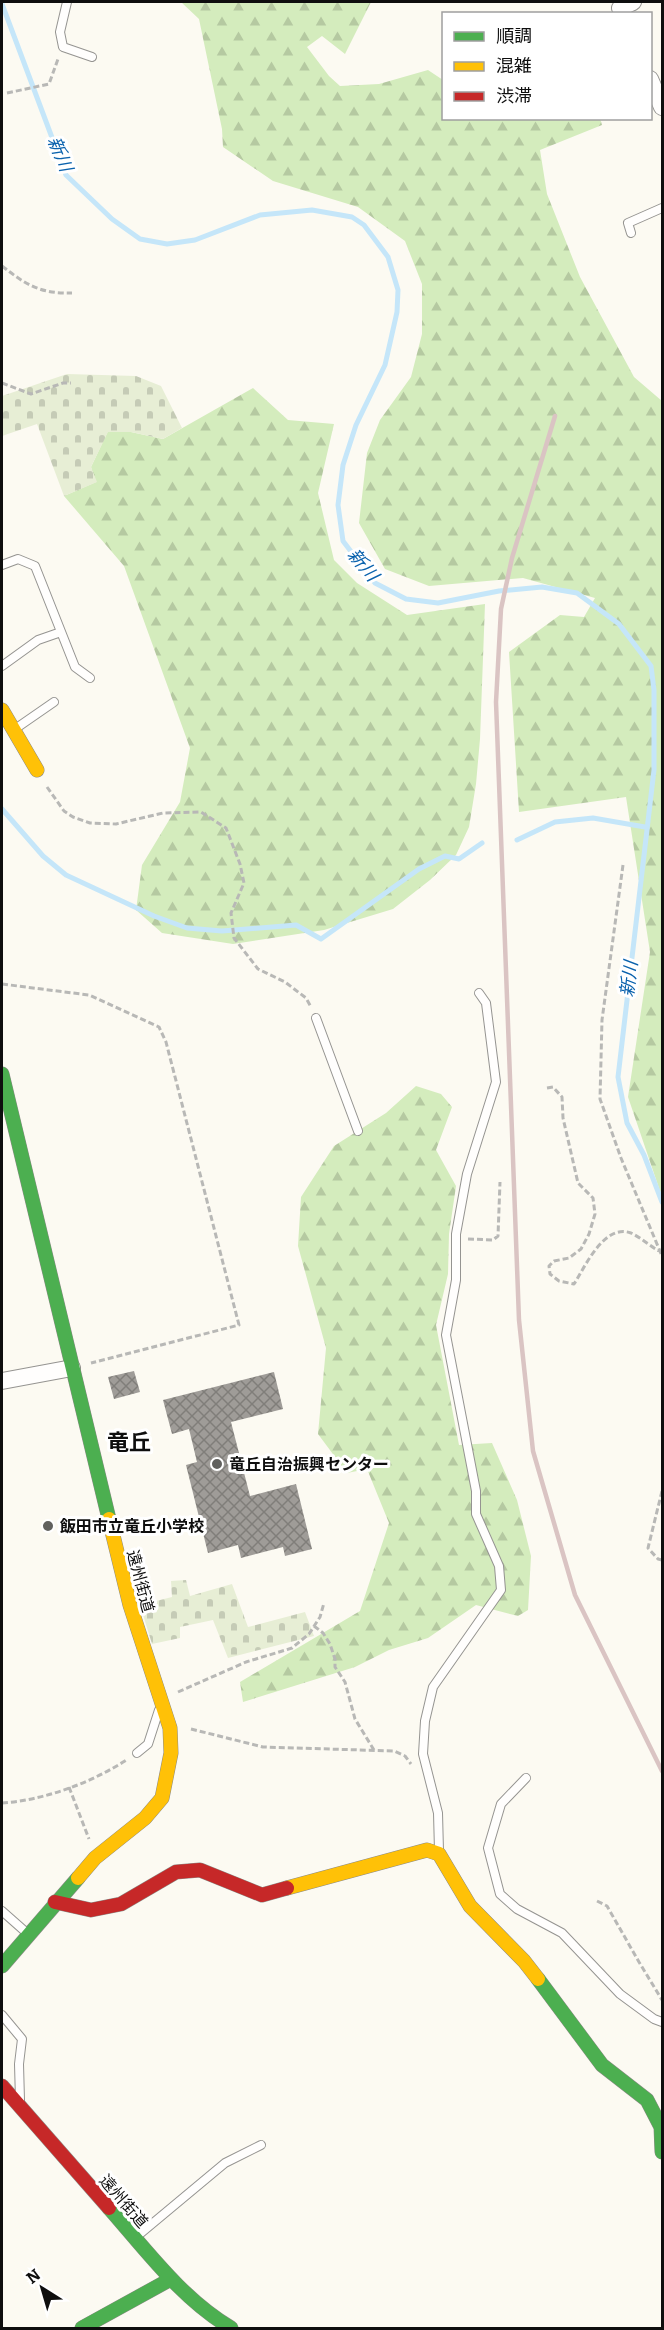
<svg xmlns="http://www.w3.org/2000/svg" width="664" height="2330" viewBox="0 0 664 2330" font-family="Bitter,'Noto Sans JP',serif">
<style>
.forest{fill:url(#forest-firs)}
.cemetery{fill:url(#cemetery-stones)}
.lines{fill:none;stroke-linecap:round;stroke-linejoin:round}
.stream{stroke:#c5e6f9;stroke-width:5}
.building{fill:url(#building-cross-hatch)}
.lane-casing{stroke:#959491;stroke-width:10}
.street-casing{stroke:#959491;stroke-width:18}
.fast-casing{stroke:#8c8b87;stroke-width:15}
.slow-casing{stroke:#8c8b87;stroke-width:15}
.jam-casing{stroke:#8c8b87;stroke-width:15}
.path{stroke:#b8b8b6;stroke-width:3;stroke-dasharray:6 3;stroke-linecap:butt}
.lane{stroke:#fffefd;stroke-width:8}
.street{stroke:#fffefd;stroke-width:16}
.fast{stroke:#4caf50;stroke-width:14}
.slow{stroke:#ffc107;stroke-width:14}
.jam{stroke:#c62828;stroke-width:14}
.rail{stroke:#dac4c3;stroke-width:4.5}
.poi-dot{fill:#61615e;stroke:#fff;stroke-width:2}
.labels{text-anchor:middle;stroke-width:6;stroke-linejoin:round;paint-order:stroke}
.poi-label{font-size:16px;font-weight:bold;fill:#0e0e0e;stroke:#fff;text-anchor:start}
.street-label{font-size:16px;fill:#0e0e0e;stroke:#fff}
.water-label{font-size:18px;font-style:italic;fill:#0a62ad;stroke:#fff}
.district-label{font-size:22px;font-weight:bold;fill:#0e0e0e;stroke:#fff}
</style>
<defs>
<pattern id="forest-firs" width="22" height="20" patternUnits="userSpaceOnUse" patternTransform="scale(1.5)"><rect width="22" height="20" fill="#d4ecbd"/><path d="M5 1l3.5 6h-7zM16 11l3.5 6h-7z" fill="#b5c9a1"/></pattern>
<pattern id="cemetery-stones" width="16" height="16" patternUnits="userSpaceOnUse" patternTransform="scale(1.5)"><rect width="16" height="16" fill="#e7eed5"/><path d="M2 7V4a2 2 0 0 1 4 0v3zM10 15v-3a2 2 0 0 1 4 0v3z" fill="#c5cbb6"/></pattern>
<pattern id="building-cross-hatch" width="8" height="8" patternUnits="userSpaceOnUse" patternTransform="scale(1.5)"><rect width="8" height="8" fill="#9f9c98"/><path d="M0 0l8 8M0 8l8-8" fill="none" stroke="#807e7a"/></pattern>
</defs>
<rect width="100%" height="100%" fill="#fcfaf2"/>
<!-- forest -->
<path class="forest" d="M 181,2 L 371,2 L 345,54 L 322,36 L 307,47 L 329,76 L 340,86 L 379,84 L 428,70 L 443,80 L 444,118 L 600,118 L 602,125 L 540,150 L 547,194 L 580,277 L 634,377 L 662,401 L 662,1197 L 628,1097 L 650,952 L 626,797 L 519,812 L 509,652 L 560,615 L 584,617 L 595,598 L 523,578 L 429,586 L 385,569 L 359,523 L 367,453 L 380,420 L 411,377 L 422,334 L 422,284 L 405,241 L 358,207 L 273,181 L 223,147 L 222,129 L 199,19 Z
M 253,388 L 288,420 L 334,424 L 318,493 L 334,560 L 357,583 L 407,615 L 485,604 L 480,739 L 476,784 L 469,827 L 456,855 L 430,880 L 393,909 L 324,930 L 233,944 L 162,933 L 136,910 L 142,865 L 180,802 L 190,748 L 124,566 L 64,496 L 96,482 L 91,467 L 108,431 L 131,432 L 163,439 Z
M 416,1086 L 441,1094 L 452,1107 L 436,1150 L 456,1186 L 449,1234 L 448,1274 L 436,1325 L 459,1445 L 492,1443 L 517,1500 L 531,1556 L 528,1610 L 518,1616 L 476,1605 L 428,1638 L 389,1650 L 355,1667 L 243,1702 L 240,1682 L 360,1611 L 389,1523 L 367,1469 L 347,1473 L 318,1434 L 326,1348 L 298,1246 L 301,1197 L 334,1146 L 386,1113 Z"/>
<!-- cemetery -->
<path class="cemetery" d="M 67,374 L 136,376 L 161,386 L 182,428 L 163,439 L 131,432 L 108,432 L 91,467 L 97,482 L 64,496 L 37,424 L 2,436 L 2,396 Z
M 186,1580 L 190,1596 L 232,1584 L 248,1627 L 305,1612 L 314,1636 L 228,1658 L 213,1620 L 180,1627 L 180,1638 L 152,1644 L 140,1605 L 172,1597 L 171,1581 Z"/>
<g class="lines">
<!-- stream -->
<path class="stream" d="M 2,4 L 66,175 L 112,219 L 140,239 L 167,244 L 195,240 L 260,215 L 312,210 L 352,217 L 364,225 L 388,257 L 398,290 L 397,312 L 385,365 L 356,425 L 343,465 L 338,505 L 343,541 L 375,583 L 406,599 L 438,603 L 499,591 L 542,587 L 577,593 L 619,624 L 651,666 L 654,690 L 654,770 L 618,1077 L 627,1123 L 644,1155 L 662,1202
M 2,809 L 43,856 L 66,875 L 154,916 L 187,928 L 222,931 L 296,925 L 321,939 L 419,869 L 445,856 L 459,859 L 482,843
M 517,840 L 555,822 L 593,818 L 645,827"/>
</g>
<!-- building -->
<path class="building" d="M 134,1371 L 140,1392 L 114,1399 L 108,1377 Z
M 274,1372 L 283,1409 L 231,1422 L 250,1496 L 296,1484 L 312,1549 L 285,1556 L 283,1547 L 241,1558 L 238,1545 L 208,1553 L 186,1465 L 197,1462 L 189,1429 L 172,1434 L 163,1400 Z"/>
<g class="lines">
<defs>
<path id="lane" d="M 67,2 L 60,32 L 63,47 L 92,57
M 631,233 L 628,223 L 662,208
M 2,565 L 18,559 L 35,566 L 75,667 L 90,678
M 2,666 L 38,640 L 61,632
M 15,729 L 54,702
M 316,1018 L 358,1131
M 137,1753 L 148,1744 L 159,1710
M 526,1778 L 501,1804 L 488,1848 L 500,1894 L 517,1909 L 562,1933 L 620,1994 L 654,2019 L 662,2022
M 439,1851 L 438,1813 L 423,1754 L 425,1721 L 433,1687 L 501,1590 L 499,1566 L 476,1514 L 476,1491 L 446,1335 L 456,1280 L 456,1234 L 467,1174 L 496,1082 L 486,1003 L 479,993
M 2,1911 L 28,1934
M 2,2015 L 22,2039 L 19,2064 L 20,2100
M 135,2238 L 225,2163 L 261,2145"/>
<path id="street" d="M 620,8 L 633,2
M 650,79 L 662,107
M 2,1381 L 72,1368"/>
<path id="fast" d="M 2,1074 L 109,1519
M 2,1966 L 78,1878
M 538,1979 L 602,2065 L 647,2100 L 661,2127 L 662,2152
M 109,2208 C 147,2251 182,2299 231,2328
M 82,2328 L 171,2279"/>
<path id="slow" d="M 2,710 L 37,770
M 78,1878 L 95,1858 L 145,1818 L 162,1798 L 171,1753 L 170,1728 L 130,1605 L 109,1519
M 287,1888 L 427,1850 L 439,1854 L 470,1906 L 524,1961 L 538,1979"/>
<path id="jam" d="M 55,1902 L 91,1910 L 121,1904 L 176,1872 L 200,1870 L 262,1895 L 287,1888
M 2,2086 L 109,2208"/>
</defs>
<!-- lane casing -->
<use href="#lane" class="lane-casing"/>
<!-- street casing -->
<use href="#street" class="street-casing"/>
<!-- fast casing -->
<use href="#fast" class="fast-casing"/>
<!-- slow casing -->
<use href="#slow" class="slow-casing"/>
<!-- jam casing -->
<use href="#jam" class="jam-casing"/>
<!-- path -->
<path class="path" d="M 7,93 L 49,84 L 58,59
M 2,266 C 26,285 41,294 72,293
M 2,383 L 31,394 L 63,383 L 71,383
M 47,787 L 64,811 L 73,817 L 90,823 L 116,824 L 163,813 L 201,812 L 226,828 L 240,864 L 244,883 L 231,913 L 234,938 L 258,969 L 285,982 L 306,998 L 311,1007
M 623,865 L 602,1020 L 600,1099 L 621,1158 L 662,1256
M 2,984 L 89,995 L 159,1027 L 166,1042 L 239,1325 L 91,1363
M 547,1088 L 553,1087 L 562,1097 L 563,1118 L 578,1183 L 593,1198 L 595,1214 L 589,1234 L 581,1249 L 569,1258 L 554,1261 L 549,1266 L 550,1274 L 559,1281 L 574,1284 C 585,1267 604,1223 631,1233 C 640,1237 650,1246 659,1251
M 468,1239 L 493,1240 L 498,1236 L 500,1182
M 662,1491 L 648,1548 L 658,1559 L 662,1560
M 314,1626 L 323,1633 L 330,1644 L 335,1659 L 335,1667 L 345,1682 L 355,1719 L 374,1750
M 178,1692 L 246,1662 L 292,1648 L 309,1634 L 320,1617 L 324,1603
M 191,1729 L 263,1747 L 394,1751 L 405,1756 L 411,1764
M 69,1787 L 89,1839
M 2,1803 C 45,1800 91,1783 128,1759
M 597,1901 L 607,1906 L 639,1962 L 662,2000"/>
<!-- lane -->
<use href="#lane" class="lane"/>
<!-- street -->
<use href="#street" class="street"/>
<!-- fast -->
<use href="#fast" class="fast"/>
<!-- slow -->
<use href="#slow" class="slow"/>
<!-- jam -->
<use href="#jam" class="jam"/>
<!-- rail -->
<path class="rail" d="M 555,416 L 512,558 L 501,609 L 496,702 L 519,1320 L 533,1451 L 575,1595 L 662,1771"/>
</g>
<!-- markers -->
<g class="poi-dot">
<circle cx="217" cy="1464" r="6"/>
<circle cx="48" cy="1526" r="6"/>
</g>
<g class="labels">
<!-- poi labels -->
<g class="poi-label">
<text x="229" y="1470">竜丘自治振興センター</text>
<text x="60" y="1532">飯田市立竜丘小学校</text>
</g>
<!-- street labels -->
<g class="street-label">
<text transform="translate(141 1581) rotate(75)" y="6">遠州街道</text>
<text transform="translate(124 2201) rotate(49)" y="6">遠州街道</text>
</g>
<!-- water labels -->
<g class="water-label">
<text transform="translate(60 154) rotate(67)" y="6">新川</text>
<text transform="translate(363 565) rotate(50)" y="6">新川</text>
<text transform="translate(629 979) rotate(-83)" y="6">新川</text>
</g>
<!-- district labels -->
<g class="district-label">
<text x="129" y="1450">竜丘</text>
</g>
</g>
<!-- border -->
<rect width="664" height="2330" fill="none" stroke="#0e0e0e" stroke-width="6"/>
<!-- legend -->
<rect x="442" y="12" width="210" height="108" fill="#ffffff" stroke="#9f9f9f" stroke-width="1.5"/>
<rect x="454" y="32" width="30" height="9" fill="#4caf50" stroke="#9f9f9f" stroke-width="1.5"/>
<text x="496" y="42" font-size="18" fill="#0e0e0e">順調</text>
<rect x="454" y="62" width="30" height="9" fill="#ffc107" stroke="#9f9f9f" stroke-width="1.5"/>
<text x="496" y="72" font-size="18" fill="#0e0e0e">混雑</text>
<rect x="454" y="92" width="30" height="9" fill="#c62828" stroke="#9f9f9f" stroke-width="1.5"/>
<text x="496" y="102" font-size="18" fill="#0e0e0e">渋滞</text>
<!-- north arrow -->
<g transform="translate(42 2288) rotate(323)" stroke="#ffffff" stroke-width="4.5" paint-order="stroke">
<path d="M0-4.5L10 22L0 15L-10 22Z" fill="#0e0e0e"/>
<text y="-9" font-size="16" font-weight="bold" text-anchor="middle" fill="#0e0e0e">N</text>
</g>
</svg>
